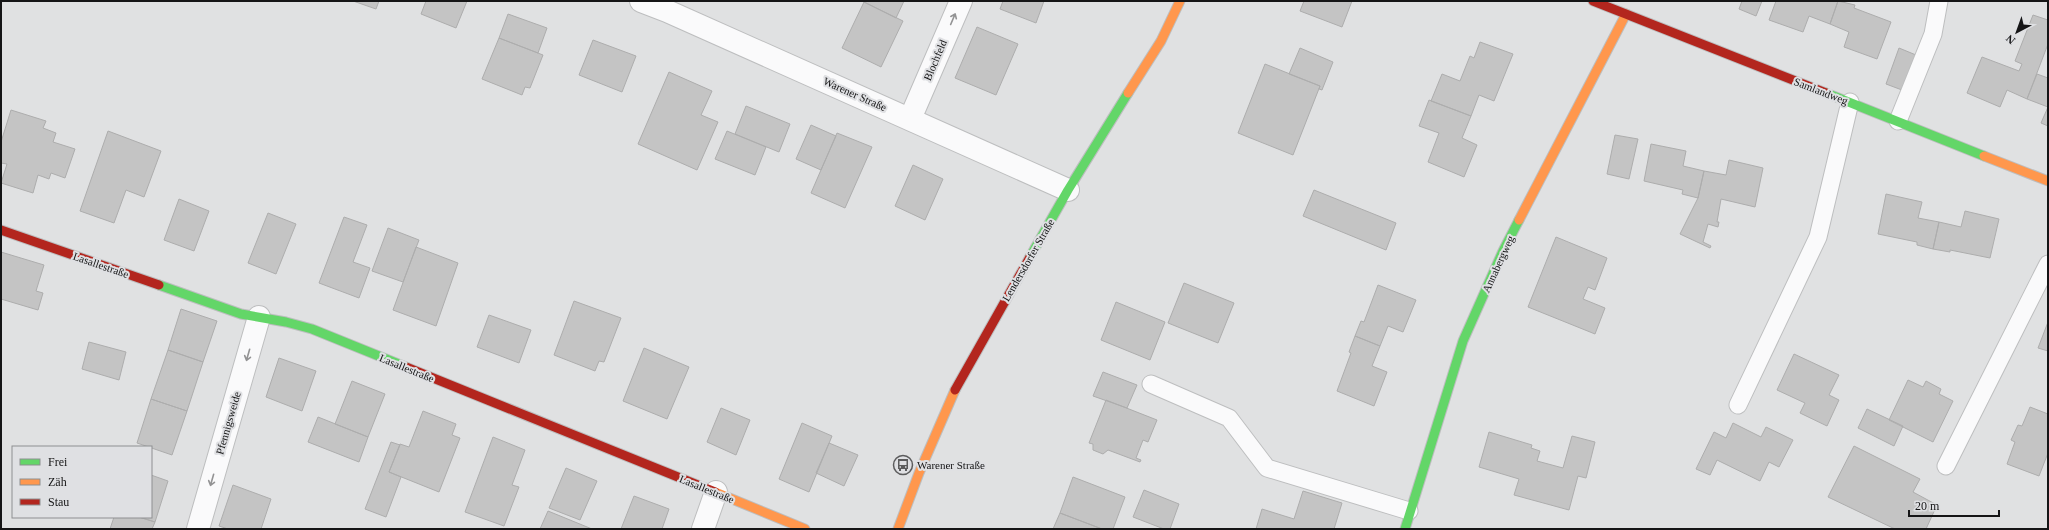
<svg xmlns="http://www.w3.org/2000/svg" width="2049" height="530" viewBox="0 0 2049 530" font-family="Georgia,serif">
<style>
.building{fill:#c4c4c4;stroke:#adadad}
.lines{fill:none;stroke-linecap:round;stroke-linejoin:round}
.lane-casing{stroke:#bdbebf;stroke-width:19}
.street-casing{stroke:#bdbebf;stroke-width:24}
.fast-casing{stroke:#bdbebf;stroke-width:11}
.slow-casing{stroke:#bdbebf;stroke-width:11}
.jam-casing{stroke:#bdbebf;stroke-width:11}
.lane{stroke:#fafafb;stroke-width:17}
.street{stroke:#fafafb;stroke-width:22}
.fast{stroke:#63d668;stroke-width:9}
.slow{stroke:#ff974d;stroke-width:9}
.jam{stroke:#b3261e;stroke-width:9}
.oneway{stroke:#939394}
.labels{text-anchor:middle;stroke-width:4;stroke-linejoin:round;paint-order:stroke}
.street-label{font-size:11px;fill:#151516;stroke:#dfe0e3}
.poi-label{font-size:11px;fill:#151516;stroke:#dfe0e3;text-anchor:start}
</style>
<rect width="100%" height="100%" fill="#e0e1e2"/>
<!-- building -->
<path class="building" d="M 353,1 L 379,1 L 376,9 Z
M 426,1 L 467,1 L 456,28 L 421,14 Z
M 862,1 L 904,1 L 896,18 Z
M 1003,1 L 1044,1 L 1036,23 L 1000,9 Z
M 1304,1 L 1352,1 L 1342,27 L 1300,11 Z
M 1742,1 L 1762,1 L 1756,16 L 1739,9 Z
M 1776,1 L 1838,1 L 1830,24 L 1809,16 L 1803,32 L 1769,20 Z
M 1838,1 L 1855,5 L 1854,8 L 1891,22 L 1877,59 L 1844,47 L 1849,32 L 1830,24 Z
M 864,2 L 903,21 L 881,67 L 842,48 Z
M 508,14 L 547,28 L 538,53 L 499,38 Z
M 2033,15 L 2048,20 L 2048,44 L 2027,99 L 2007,90 L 2000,107 L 1967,93 L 1982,57 L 2019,71 L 2022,64 L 2015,61 Z
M 977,27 L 1018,44 L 996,95 L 955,78 Z
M 499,38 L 543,55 L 530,88 L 525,87 L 522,95 L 482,79 Z
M 593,40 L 636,56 L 622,92 L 579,75 Z
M 1480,42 L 1513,54 L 1494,101 L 1479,95 L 1471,116 L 1431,101 L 1442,74 L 1460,81 L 1470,56 L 1474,58 Z
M 1300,48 L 1333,62 L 1322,90 L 1319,89 L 1320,86 L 1289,74 Z
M 1899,48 L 1916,55 L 1902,90 L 1886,84 Z
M 1265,64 L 1320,86 L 1293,155 L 1238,133 Z
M 669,72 L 712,91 L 701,115 L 718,122 L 697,170 L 638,144 Z
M 2037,74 L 2048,78 L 2048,126 L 2041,123 L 2048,107 L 2027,99 Z
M 1429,100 L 1471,116 L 1462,138 L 1477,145 L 1464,177 L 1428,162 L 1439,133 L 1419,126 Z
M 746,106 L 790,124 L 779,152 L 735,134 Z
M 11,110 L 46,121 L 43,128 L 56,133 L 53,142 L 75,149 L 65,178 L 51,173 L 49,179 L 38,175 L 33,193 L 1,183 L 7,164 L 1,163 L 1,142 Z
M 811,125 L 836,136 L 821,170 L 796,159 Z
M 108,131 L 161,151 L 144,197 L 126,190 L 114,223 L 80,211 Z
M 727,131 L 766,147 L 755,175 L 715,159 Z
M 837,133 L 872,147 L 845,208 L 811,193 Z
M 1615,135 L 1638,139 L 1629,179 L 1607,174 Z
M 1651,144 L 1686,151 L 1683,166 L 1704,171 L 1698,198 L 1682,194 L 1683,190 L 1644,181 Z
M 1729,160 L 1763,168 L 1755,207 L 1721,199 L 1717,222 L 1719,222 L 1718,227 L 1708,224 L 1703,242 L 1711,246 L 1710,248 L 1680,234 L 1698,198 L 1704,171 L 1726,175 Z
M 913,165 L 943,179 L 925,220 L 895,206 Z
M 1314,190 L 1396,223 L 1386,250 L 1303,216 Z
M 1886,194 L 1922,202 L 1918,218 L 1939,222 L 1933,249 L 1917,245 L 1917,242 L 1878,234 Z
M 179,199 L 209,211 L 194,251 L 164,240 Z
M 1965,211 L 1999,219 L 1990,258 L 1950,250 L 1950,252 L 1933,249 L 1939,222 L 1961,227 Z
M 268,213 L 296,224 L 276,274 L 248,263 Z
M 344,217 L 367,225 L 353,262 L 370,268 L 359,298 L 319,283 Z
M 388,228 L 419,240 L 403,282 L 372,271 Z
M 1556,237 L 1607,258 L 1595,290 L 1588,287 L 1583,299 L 1605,308 L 1595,334 L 1528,307 Z
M 416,247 L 458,263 L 436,326 L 393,310 Z
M 1,252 L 44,265 L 36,291 L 43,293 L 38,310 L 1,299 Z
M 1184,283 L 1234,303 L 1218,343 L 1168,323 Z
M 1378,285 L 1416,300 L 1403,332 L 1388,326 L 1380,346 L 1355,336 L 1361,321 L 1364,322 Z
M 574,301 L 621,318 L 604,362 L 599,361 L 595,371 L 554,355 Z
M 1116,302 L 1165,322 L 1150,360 L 1101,340 Z
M 181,309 L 217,321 L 203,362 L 168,350 Z
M 489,315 L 531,330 L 519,363 L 477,347 Z
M 2048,322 L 2048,351 L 2038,348 Z
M 1355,336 L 1380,346 L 1372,366 L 1387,372 L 1374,406 L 1337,391 L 1351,353 L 1349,352 Z
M 89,342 L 126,352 L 119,380 L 82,369 Z
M 644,348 L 689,367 L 667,419 L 623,401 Z
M 168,350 L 203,362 L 187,411 L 151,399 Z
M 1794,354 L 1839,375 L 1829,395 L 1839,400 L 1827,426 L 1800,413 L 1805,403 L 1777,390 Z
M 279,358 L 316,371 L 302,411 L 266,397 Z
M 1103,372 L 1137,385 L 1127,408 L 1093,396 Z
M 1908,380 L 1923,387 L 1926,381 L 1941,389 L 1939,394 L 1953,401 L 1933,442 L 1889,420 Z
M 352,381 L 385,394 L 368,437 L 335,424 Z
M 151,399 L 187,411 L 172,455 L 137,443 Z
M 1106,400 L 1157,420 L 1148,442 L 1143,440 L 1136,458 L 1141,460 L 1140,462 L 1108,450 L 1103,454 L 1093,450 L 1093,444 L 1089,443 Z
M 2030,407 L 2048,414 L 2048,453 L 2039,476 L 2007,464 L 2015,442 L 2011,440 L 2018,425 L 2022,426 Z
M 721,408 L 750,420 L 736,455 L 707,442 Z
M 1867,409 L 1903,426 L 1894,446 L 1858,428 Z
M 423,411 L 456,424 L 452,435 L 460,438 L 439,492 L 389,472 L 400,444 L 409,447 Z
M 318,417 L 368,437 L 359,462 L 308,442 Z
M 802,423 L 832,436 L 809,492 L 779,479 Z
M 1733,423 L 1761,437 L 1766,427 L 1793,440 L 1779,467 L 1769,462 L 1760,481 L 1717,460 L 1710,475 L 1696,469 L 1714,432 L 1726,438 Z
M 1489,432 L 1532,445 L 1531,448 L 1540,451 L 1537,461 L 1563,468 L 1572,436 L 1595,442 L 1586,478 L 1578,476 L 1569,510 L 1514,495 L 1519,479 L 1479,467 Z
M 493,437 L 525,450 L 512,485 L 519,487 L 504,526 L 465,512 Z
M 391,442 L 400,445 L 389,472 L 401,477 L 386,517 L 365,509 Z
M 829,443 L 858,455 L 844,486 L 816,473 Z
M 1854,446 L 1920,479 L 1913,492 L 1937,505 L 1926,529 L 1895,529 L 1828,497 Z
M 566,468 L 597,481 L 580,520 L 549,508 Z
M 151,475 L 168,481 L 155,522 L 139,517 L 151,517 Z
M 1073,477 L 1125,497 L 1113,529 L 1102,529 L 1060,513 Z
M 233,485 L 271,499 L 261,529 L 228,529 L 219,526 Z
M 1144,490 L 1179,504 L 1170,529 L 1164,529 L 1133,517 Z
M 1303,491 L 1342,503 L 1334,529 L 1256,529 L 1262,509 L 1294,519 Z
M 634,496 L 669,509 L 662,529 L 621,529 Z
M 548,511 L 592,529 L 540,529 Z
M 1060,513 L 1102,529 L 1053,529 Z
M 114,517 L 139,517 L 155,522 L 152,529 L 110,529 Z"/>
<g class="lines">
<defs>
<path id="lane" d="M 1898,121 L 1933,34 L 1939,1
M 1151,384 L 1229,418 L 1267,468 L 1409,511
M 1738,405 L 1818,237 L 1850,102
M 1946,466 L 2048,264"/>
<path id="street" d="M 641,1 L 667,11 L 1068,190
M 910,119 L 961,1
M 198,529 L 259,317
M 703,529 L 716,492"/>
<path id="fast" d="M 1826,93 L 1984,156
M 1030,257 L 1068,190 L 1128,93
M 159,285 L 241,314 L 286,322 L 312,329 L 406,367
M 1405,529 L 1463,341 L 1503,251 L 1519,220"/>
<path id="slow" d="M 1128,93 L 1161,41 L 1180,1
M 1984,156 L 2048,181
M 1519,220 L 1626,14
M 715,492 L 805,529
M 898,529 L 919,473 L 955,390"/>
<path id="jam" d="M 1593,1 L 1826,93
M 1,230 L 159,285
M 406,367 L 715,492
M 955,390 L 1030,257"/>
</defs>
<!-- lane casing -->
<use href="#lane" class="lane-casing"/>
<!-- street casing -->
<use href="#street" class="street-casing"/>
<!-- fast casing -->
<use href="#fast" class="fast-casing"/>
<!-- slow casing -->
<use href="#slow" class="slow-casing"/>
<!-- jam casing -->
<use href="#jam" class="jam-casing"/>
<!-- lane -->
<use href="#lane" class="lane"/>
<!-- street -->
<use href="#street" class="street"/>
<!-- fast -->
<use href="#fast" class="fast"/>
<!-- slow -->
<use href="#slow" class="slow"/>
<!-- jam -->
<use href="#jam" class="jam"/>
</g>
<!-- one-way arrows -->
<defs><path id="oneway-shaft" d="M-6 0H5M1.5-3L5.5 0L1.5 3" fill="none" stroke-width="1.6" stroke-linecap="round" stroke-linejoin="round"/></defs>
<g class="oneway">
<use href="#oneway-shaft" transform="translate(953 19) rotate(-67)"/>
<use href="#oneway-shaft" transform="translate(248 355) rotate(106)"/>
<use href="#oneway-shaft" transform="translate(212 480) rotate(106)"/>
</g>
<!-- icons -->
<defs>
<symbol id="bus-ring" viewBox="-11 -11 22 22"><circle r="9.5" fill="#dfe0e3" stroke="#5c5c5d" stroke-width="1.5"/><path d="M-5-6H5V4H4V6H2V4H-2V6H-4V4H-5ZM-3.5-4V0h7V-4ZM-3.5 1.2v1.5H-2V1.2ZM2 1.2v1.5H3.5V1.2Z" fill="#5c5c5d"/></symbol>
</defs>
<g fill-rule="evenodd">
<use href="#bus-ring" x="892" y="454" width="22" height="22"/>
</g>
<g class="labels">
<!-- street labels -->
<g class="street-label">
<text transform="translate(935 60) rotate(-67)" y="4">Blochfeld</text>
<text transform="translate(1821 91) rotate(21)" y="4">Samlandweg</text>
<text transform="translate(855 94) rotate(24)" y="4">Warener Straße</text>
<text transform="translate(1028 260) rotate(-60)" y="4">Lendersdorfer Straße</text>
<text transform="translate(1498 264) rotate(-65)" y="4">Annabergweg</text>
<text transform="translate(101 265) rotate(19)" y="4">Lasallestraße</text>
<text transform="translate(407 368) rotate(22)" y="4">Lasallestraße</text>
<text transform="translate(228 423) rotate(-74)" y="4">Pfennigsweide</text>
<text transform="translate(707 489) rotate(22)" y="4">Lasallestraße</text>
</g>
<!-- poi labels -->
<g class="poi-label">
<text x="917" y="469">Warener Straße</text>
</g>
</g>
<!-- border -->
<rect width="2049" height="530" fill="none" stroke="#151516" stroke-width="4"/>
<!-- legend -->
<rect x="12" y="446" width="140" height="72" fill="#dfe0e3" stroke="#8e8f91"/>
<rect x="20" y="459" width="20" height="6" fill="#63d668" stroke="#8e8f91"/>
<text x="48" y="466" font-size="12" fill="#151516">Frei</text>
<rect x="20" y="479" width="20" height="6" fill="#ff974d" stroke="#8e8f91"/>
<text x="48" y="486" font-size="12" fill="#151516">Zäh</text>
<rect x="20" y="499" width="20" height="6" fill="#b3261e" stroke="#8e8f91"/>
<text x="48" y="506" font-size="12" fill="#151516">Stau</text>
<!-- north arrow -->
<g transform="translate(2017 32) rotate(221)" stroke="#dfe0e3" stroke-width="3" paint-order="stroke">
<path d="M0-3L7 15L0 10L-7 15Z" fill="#151516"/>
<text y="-6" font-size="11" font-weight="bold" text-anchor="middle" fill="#151516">N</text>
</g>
<!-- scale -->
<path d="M1909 510v6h90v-6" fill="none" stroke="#151516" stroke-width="2"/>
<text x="1915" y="510" font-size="12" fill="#151516" stroke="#dfe0e3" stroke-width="3" paint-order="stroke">20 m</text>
</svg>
